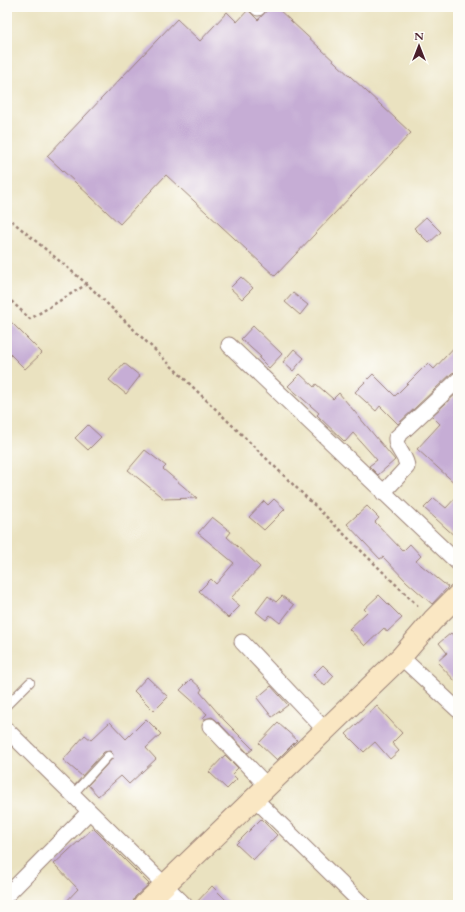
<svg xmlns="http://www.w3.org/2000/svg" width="465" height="912" viewBox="0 0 465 912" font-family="Cardo,serif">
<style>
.building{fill:#c6add5}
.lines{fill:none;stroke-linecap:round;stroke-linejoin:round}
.lane-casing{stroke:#9a8076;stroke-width:10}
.street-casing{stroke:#9a8076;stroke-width:17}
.secondary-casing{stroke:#9a8076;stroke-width:23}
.path{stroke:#9a8076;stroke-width:2.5;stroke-dasharray:3 3;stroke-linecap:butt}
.lane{stroke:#fff;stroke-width:8}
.street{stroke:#fff;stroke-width:15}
.secondary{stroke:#fae7c3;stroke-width:21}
</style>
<rect width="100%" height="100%" fill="#fdfcf7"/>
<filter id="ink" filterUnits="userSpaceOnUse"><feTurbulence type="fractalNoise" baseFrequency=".025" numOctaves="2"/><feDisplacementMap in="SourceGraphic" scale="8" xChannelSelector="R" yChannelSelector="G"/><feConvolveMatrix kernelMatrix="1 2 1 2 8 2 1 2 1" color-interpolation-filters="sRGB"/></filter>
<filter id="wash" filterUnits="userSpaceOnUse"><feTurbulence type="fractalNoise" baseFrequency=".012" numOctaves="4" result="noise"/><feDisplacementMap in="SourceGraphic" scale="16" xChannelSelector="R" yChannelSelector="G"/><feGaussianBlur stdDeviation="0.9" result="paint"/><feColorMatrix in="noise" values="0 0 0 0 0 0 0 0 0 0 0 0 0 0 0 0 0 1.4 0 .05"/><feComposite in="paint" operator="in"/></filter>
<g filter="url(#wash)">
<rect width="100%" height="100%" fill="#eae2c0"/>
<g id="blocks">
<!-- building -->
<path class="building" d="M 270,7 L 276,7 L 411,133 L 275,276 L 166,175 L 120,224 L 47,156 L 177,19 L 200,41 L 227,12 L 237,22 L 248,10 L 258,20 Z
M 426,217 L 441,232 L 429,243 L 414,228 Z
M 241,277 L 253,288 L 242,299 L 230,288 Z
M 293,293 L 308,305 L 300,315 L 285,302 Z
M 7,318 L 42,353 L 25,369 L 7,351 Z
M 253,326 L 282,354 L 269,368 L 259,358 L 261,357 L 241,339 Z
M 458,343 L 458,371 L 452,373 L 398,424 L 380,406 L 376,411 L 355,392 L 373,374 L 395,396 L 428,363 L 434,369 Z
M 294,349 L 304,358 L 293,371 L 283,362 Z
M 124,363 L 140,376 L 126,394 L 109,380 Z
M 300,374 L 314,387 L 316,384 L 333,399 L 339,393 L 395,460 L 378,475 L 369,466 L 377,460 L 353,433 L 345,442 L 317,415 L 319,413 L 288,386 Z
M 458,392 L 458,486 L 417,449 L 440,424 L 432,416 Z
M 88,425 L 101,437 L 88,450 L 75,438 Z
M 145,450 L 166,466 L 163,469 L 197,498 L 164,499 L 128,470 Z
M 458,495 L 458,539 L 424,508 L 434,498 L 446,508 Z
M 274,499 L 285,509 L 264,530 L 249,517 L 264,501 L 268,505 Z
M 367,506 L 379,518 L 375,522 L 403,551 L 410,544 L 421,556 L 416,561 L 448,587 L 432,604 L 407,582 L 383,557 L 380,559 L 347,524 Z
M 212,517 L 231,532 L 227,537 L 260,567 L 231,598 L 240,606 L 228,618 L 199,591 L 211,579 L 216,584 L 234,563 L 198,533 Z
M 379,595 L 402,618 L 387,632 L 384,628 L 365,646 L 349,629 L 367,612 L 364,609 Z
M 268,596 L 276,602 L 282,596 L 294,605 L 280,623 L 270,615 L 266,620 L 256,612 Z
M 451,633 L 458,641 L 458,684 L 437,662 L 447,653 L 439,643 Z
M 323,665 L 334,676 L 325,686 L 313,675 Z
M 147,677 L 168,697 L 154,711 L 134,691 Z
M 191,679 L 202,689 L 200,692 L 224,720 L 253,749 L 248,753 L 216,720 L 212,717 L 205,719 L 203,718 L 207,714 L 180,690 Z
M 271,686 L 288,705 L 272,717 L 257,698 Z
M 377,706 L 402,733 L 392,743 L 399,751 L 390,759 L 375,742 L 364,752 L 346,734 Z
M 146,719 L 161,734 L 146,748 L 156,759 L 129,784 L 121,776 L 98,796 L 88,785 L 112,759 L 113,754 L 110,751 L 104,752 L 82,776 L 63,760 L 85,735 L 91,740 L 110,722 L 126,739 Z
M 278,723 L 297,740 L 277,760 L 259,743 Z
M 225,755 L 238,768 L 232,774 L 237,779 L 227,789 L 209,772 Z
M 261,819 L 277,835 L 253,860 L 236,844 Z
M 93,828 L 149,884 L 135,897 L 132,905 L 63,905 L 78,889 L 54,864 Z
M 212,886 L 231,905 L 194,905 Z"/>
</g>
</g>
<g filter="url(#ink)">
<use href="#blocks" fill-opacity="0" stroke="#9a8076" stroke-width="1"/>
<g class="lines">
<defs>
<path id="lane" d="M 7,705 L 30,682
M 72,795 L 108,756"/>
<path id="street" d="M 257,7 L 258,8
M 229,345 L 458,563
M 383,493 L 407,467 C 407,456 395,449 396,438 L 458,380
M 242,642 L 325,730
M 401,657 L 458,710
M 210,726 L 268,787
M 7,730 L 185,905
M 255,799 L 363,905
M 7,895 L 89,812"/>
<path id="secondary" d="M 144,905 L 401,657 L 433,620 L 458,595"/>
</defs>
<!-- lane casing -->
<use href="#lane" class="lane-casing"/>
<!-- street casing -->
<use href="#street" class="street-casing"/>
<!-- secondary casing -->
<use href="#secondary" class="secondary-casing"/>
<!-- path -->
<path class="path" d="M 7,217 L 87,284
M 7,297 L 30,319 L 87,284 L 420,608"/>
<!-- lane -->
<use href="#lane" class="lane"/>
<!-- street -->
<use href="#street" class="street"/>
<!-- secondary -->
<use href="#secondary" class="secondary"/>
</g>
</g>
<!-- margin -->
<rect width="465" height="912" fill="none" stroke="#fdfcf7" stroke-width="24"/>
<!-- north arrow -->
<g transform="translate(419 46)" stroke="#fdfcf7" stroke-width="3" paint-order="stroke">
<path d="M0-3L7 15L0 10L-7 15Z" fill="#4a1f2b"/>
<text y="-6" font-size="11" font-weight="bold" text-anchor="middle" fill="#4a1f2b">N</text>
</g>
</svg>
